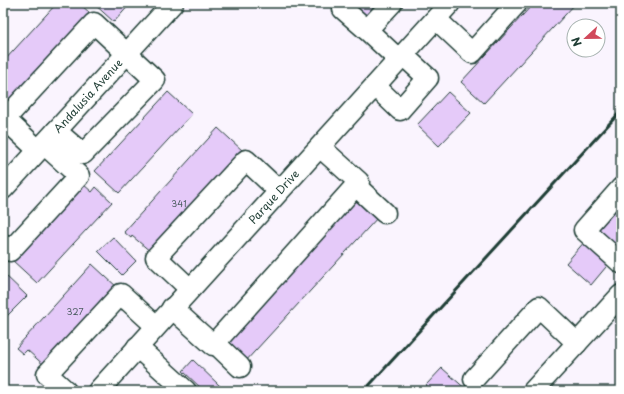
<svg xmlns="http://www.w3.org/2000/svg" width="624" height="394" viewBox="0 0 624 394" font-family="'Playpen Sans',sans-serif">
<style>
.building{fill:#e5caf9;stroke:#1f3d34}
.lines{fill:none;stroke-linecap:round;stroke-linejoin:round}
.minor-casing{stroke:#1f3d34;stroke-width:23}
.minor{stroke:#fff;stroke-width:20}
.rail{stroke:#1f3d34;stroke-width:3}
.labels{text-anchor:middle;stroke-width:3;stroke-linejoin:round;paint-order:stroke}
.number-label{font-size:9px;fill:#506065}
.street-label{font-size:11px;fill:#1f3d34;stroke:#fff}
</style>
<rect width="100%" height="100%" fill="#faf4fe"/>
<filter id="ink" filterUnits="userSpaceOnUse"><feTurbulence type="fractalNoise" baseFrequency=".025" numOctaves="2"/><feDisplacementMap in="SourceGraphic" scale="8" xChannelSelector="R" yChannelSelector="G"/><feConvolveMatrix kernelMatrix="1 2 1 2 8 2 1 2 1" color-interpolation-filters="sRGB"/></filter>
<g filter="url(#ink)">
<!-- building -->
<path class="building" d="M 57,3 L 79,3 L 91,14 L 3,111 L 3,62 Z
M 93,3 L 131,3 L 114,22 Z
M 349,3 L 377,3 L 364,17 Z
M 534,3 L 576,3 L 484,103 L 461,82 Z
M 168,92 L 192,114 L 119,193 L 95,171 Z
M 448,92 L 471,113 L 439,146 L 417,125 Z
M 218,128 L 243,151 L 151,252 L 132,236 L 131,238 L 124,232 Z
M 83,184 L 92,192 L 96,187 L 112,202 L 37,283 L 12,260 Z
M 356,195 L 379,216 L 244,363 L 221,341 Z
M 621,201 L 621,250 L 595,228 Z
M 113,237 L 136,261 L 122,275 L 98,251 Z
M 586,240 L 611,261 L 591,285 L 566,263 Z
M 92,264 L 118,288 L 46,367 L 27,350 L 23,354 L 16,348 Z
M 3,273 L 27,296 L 3,320 Z
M 193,360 L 220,386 L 215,391 L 204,391 L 183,371 Z
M 442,368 L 468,391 L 433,391 L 426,385 Z"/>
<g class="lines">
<defs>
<g id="minor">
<path d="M 392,3 L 367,30 L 399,60"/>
<path d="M 343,9 L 367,30"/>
<path d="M 436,19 L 472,53 L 517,3"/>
<path d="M 375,86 L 400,110 L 428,78 L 403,55"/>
<path d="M 38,150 L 5,119 L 94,23 L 155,80 L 83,154 L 56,131"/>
<path d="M 356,186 L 385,213"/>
<path d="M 621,188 L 584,230 L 621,263"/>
<path id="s1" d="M 3,189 L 173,3"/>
<path d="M 3,245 L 10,251 L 79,176 L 44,144"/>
<path d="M 190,289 L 156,257 L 246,160 L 279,191"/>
<path d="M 172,308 L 213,345 L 359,182 L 320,147"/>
<path d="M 215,343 L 240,367"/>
<path d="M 137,347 L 186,391"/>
<path d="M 474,379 L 539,307 L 577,343"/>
<path d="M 66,391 L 47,374 L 121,294 L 156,326"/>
<path id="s2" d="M 98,391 L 450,3"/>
<path d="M 533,391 L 621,295"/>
</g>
</defs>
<!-- minor casing -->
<use href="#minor" class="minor-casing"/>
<!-- minor -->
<use href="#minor" class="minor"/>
<!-- rail -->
<path class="rail" d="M 364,391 L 621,111"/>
</g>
</g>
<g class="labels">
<!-- number labels -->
<g class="number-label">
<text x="179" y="207">341</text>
<text x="75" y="315">327</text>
</g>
<!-- street labels -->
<g class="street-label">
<text dy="4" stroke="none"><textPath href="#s1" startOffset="126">Andalusia Avenue</textPath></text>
<text dy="4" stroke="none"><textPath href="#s2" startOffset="262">Parque Drive</textPath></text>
</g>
</g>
<!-- margin -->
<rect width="624" height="394" fill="none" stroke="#fff" stroke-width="16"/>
<rect x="8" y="8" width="608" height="378" fill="none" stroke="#1f3d34" stroke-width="1.5" filter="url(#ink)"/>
<!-- north arrow -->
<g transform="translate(586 38) rotate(248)"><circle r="19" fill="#ffffff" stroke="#a5b1ae"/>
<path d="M0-3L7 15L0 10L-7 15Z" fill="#d1495b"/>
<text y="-6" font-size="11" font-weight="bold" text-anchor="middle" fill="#1f3d34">N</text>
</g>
</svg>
